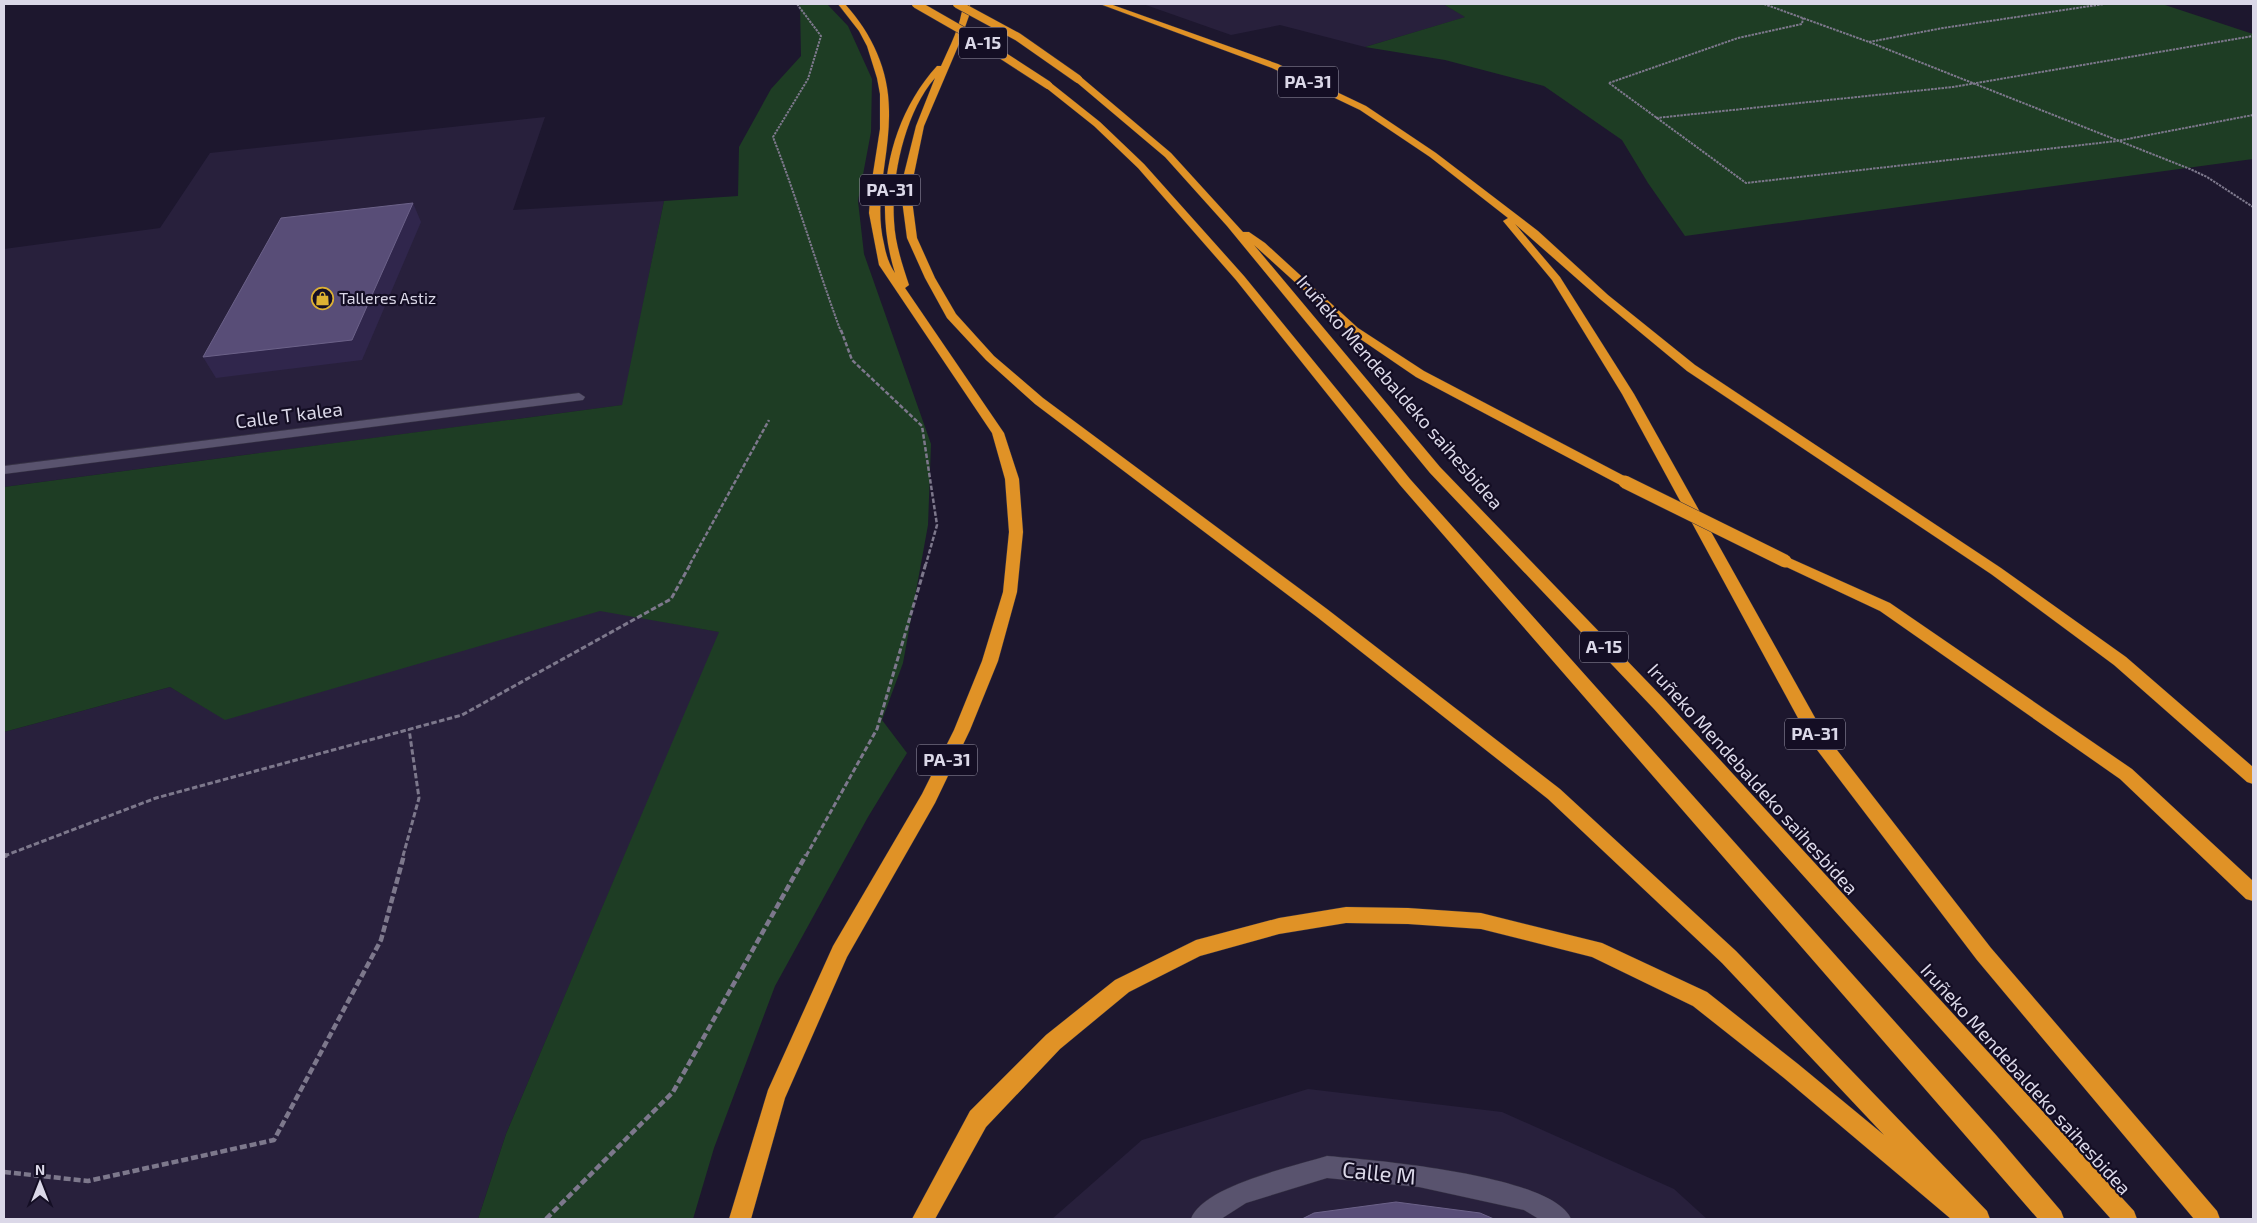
<svg xmlns="http://www.w3.org/2000/svg" width="2257" height="1223" viewBox="0 0 2257 1223" font-family="'Exo 2',sans-serif">
<style>
.built{fill:#28203c}
.green{fill:#1e3d24}
.lines{fill:none;stroke-linecap:round;stroke-linejoin:round}
.street-casing{stroke:#363244;stroke-width:1}
.highway-casing{stroke:#363244;stroke-width:1}
.path-far3{stroke:#7d788c;stroke-width:2;stroke-dasharray:2.5 1;stroke-linecap:butt}
.path-far2{stroke:#7d788c;stroke-width:2.5;stroke-dasharray:4.5 2;stroke-linecap:butt}
.path-far1{stroke:#7d788c;stroke-width:3;stroke-dasharray:5.5 2.5;stroke-linecap:butt}
.path{stroke:#7d788c;stroke-width:4.5;stroke-dasharray:7 3;stroke-linecap:butt}
.street{fill:#59536e;fill-rule:evenodd}
.highway{fill:#e09226;fill-rule:evenodd}
.highway-bridge-far1-casing{stroke:#363244;stroke-width:9;stroke-linecap:butt}
.highway-bridge-casing{stroke:#363244;stroke-width:14;stroke-linecap:butt}
.highway-bridge-far1{stroke:#e09226;stroke-width:8}
.highway-bridge{stroke:#e09226;stroke-width:13}
.shaded-wall{fill:#30264c}
.building{fill:#584d77;stroke:#6c6289}
.labels{text-anchor:middle;stroke-width:4.5;stroke-linejoin:round;paint-order:stroke}
.far-poi-label{font-size:16px;fill:#dbd8e8;stroke:#140e24;text-anchor:start}
.shield{fill:#140e24;stroke:#9f9bad;stroke-width:1}
.shield-label{font-size:18px;font-weight:bold;fill:#dbd8e8}
.street-label{font-size:19px;fill:#dbd8e8;stroke:#140e24}
.near-street-label{font-size:22px;fill:#dbd8e8;stroke:#140e24}
</style>
<rect width="100%" height="100%" fill="#1d172e"/>
<!-- built -->
<path class="built" d="M 1143,4 L 1443,4 L 1466,17 L 1365,47 L 1280,25 L 1231,35 Z
M 545,117 L 513,210 L 664,201 L 623,405 L 4,487 L 4,249 L 160,228 L 210,153 Z
M 600,610 L 720,632 L 506,1134 L 478,1219 L 4,1219 L 4,732 L 170,687 L 225,719 Z
M 1308,1089 L 1502,1112 L 1674,1189 L 1707,1219 L 1052,1219 L 1142,1140 Z"/>
<!-- green -->
<path class="green" d="M 797,4 L 827,4 L 848,26 L 872,79 L 871,132 L 858,201 L 864,254 L 931,444 L 928,525 L 903,663 L 882,720 L 907,753 L 868,817 L 775,986 L 714,1148 L 693,1219 L 478,1219 L 506,1134 L 719,632 L 600,611 L 225,720 L 170,687 L 4,732 L 4,487 L 622,405 L 664,201 L 738,196 L 739,147 L 771,89 L 801,56 L 800,6 Z
M 1443,4 L 2162,4 L 2253,34 L 2253,159 L 1685,236 L 1648,183 L 1622,140 L 1544,86 L 1445,60 L 1365,47 L 1465,17 Z"/>
<g class="lines">
<defs>
<path id="street" d="M 579,393 L 585,397 L 583,400 L 4,474 L 4,466 Z
M 1327,1156 C 1373,1160 1553,1175 1571,1219 L 1539,1219 L 1524,1210 L 1419,1187 L 1327,1178 L 1246,1203 L 1221,1219 L 1191,1219 C 1202,1186 1295,1166 1327,1156 Z"/>
<path id="highway" d="M 838,4 L 845,4 C 872,34 889,70 889,111 C 890,157 873,199 884,244 C 886,255 889,264 895,273 C 873,203 887,121 937,66 L 941,66 C 950,46 961,25 963,4 L 970,4 L 970,13 L 959,44 L 924,126 L 914,174 L 912,200 L 917,238 L 935,278 L 956,314 L 994,356 L 1043,398 L 1327,609 L 1560,789 L 1736,951 L 1987,1211 L 1990,1219 L 1951,1219 L 1784,1078 L 1693,1006 L 1592,957 L 1481,929 L 1408,924 L 1346,923 L 1279,934 L 1200,956 L 1129,992 L 1060,1049 L 986,1127 L 935,1219 L 912,1219 L 970,1111 L 1046,1035 L 1115,980 L 1196,940 L 1279,918 L 1346,907 L 1408,908 L 1481,913 L 1602,943 L 1707,992 L 1798,1064 L 1884,1135 L 1722,963 L 1548,799 L 1317,617 L 1035,404 L 986,360 L 947,318 L 925,278 L 907,238 L 902,200 L 904,174 L 916,126 L 935,78 C 905,112 891,177 894,221 C 895,243 902,264 909,285 L 905,288 L 1004,433 L 1019,479 L 1023,532 L 1017,592 L 998,661 L 970,730 L 935,803 L 847,957 L 785,1098 L 751,1219 L 729,1219 L 768,1090 L 833,946 L 922,794 L 954,730 L 982,661 L 1003,592 L 1009,532 L 1005,479 L 992,433 L 879,265 L 869,213 L 871,186 L 880,129 L 880,94 L 877,78 L 867,46 L 859,31 Z
M 1100,4 L 1110,4 L 1278,64 L 1366,106 L 1436,153 L 1538,231 L 1608,295 L 1695,365 L 2001,568 L 2126,657 L 2253,767 L 2253,784 L 2247,782 L 2114,665 L 1991,574 L 1687,371 L 1600,299 L 1515,224 L 1560,277 L 1634,394 L 1823,732 L 1991,948 L 2217,1211 L 2220,1219 L 2194,1219 L 1977,960 L 1811,742 L 1622,394 L 1552,280 L 1503,221 L 1508,218 L 1430,157 L 1360,110 L 1272,68 Z
M 1075,77 L 1081,77 L 1171,153 L 1243,232 L 1249,232 L 1265,243 L 1358,328 L 1424,371 L 1630,479 L 1632,482 L 1630,485 L 1620,485 L 1416,377 L 1350,332 L 1254,245 L 1440,467 L 1666,701 L 2134,1211 L 2137,1219 L 2111,1219 L 1654,709 L 1430,473 L 1227,226 L 1165,157 L 1075,81 Z
M 1045,83 L 1051,83 L 1100,122 L 1144,164 L 1244,276 L 1410,479 L 1996,1135 L 2061,1211 L 2064,1219 L 2038,1219 L 1400,485 L 1236,280 L 1138,168 L 1094,126 L 1045,87 Z
M 1785,556 L 1890,603 L 2132,769 L 2253,881 L 2253,901 L 2246,899 L 2120,779 L 1880,611 L 1780,564 L 1778,561 L 1780,558 Z"/>
</defs>
<!-- street casing -->
<use href="#street" class="street-casing"/>
<!-- highway casing -->
<use href="#highway" class="highway-casing"/>
<!-- path-far3 -->
<path class="path-far3" d="M 797,4 L 821,36 L 808,79 L 773,137 C 798,201 817,267 841,332
M 1764,4 L 1869,42 L 2190,169 L 2207,177 L 2253,207
M 1869,42 L 1943,28 L 2104,4
M 1609,83 L 1746,183 L 2117,141 L 2253,115
M 1609,83 L 1738,38 L 1802,24 L 1803,18
M 1656,118 L 1953,87 L 2253,36"/>
<!-- path-far2 -->
<path class="path-far2" d="M 841,330 L 852,360 L 922,426 L 937,525 L 926,564
M 690,564 L 769,420"/>
<!-- path-far1 -->
<path class="path-far1" d="M 4,856 L 156,798 L 462,715 L 671,599 L 691,563
M 403,856 L 419,798 L 409,729
M 806,856 L 877,729 L 926,563"/>
<!-- path -->
<path class="path" d="M 4,856 L 7,855
M 4,1172 L 88,1181 L 274,1140 L 381,940 L 404,855
M 546,1219 L 673,1092 L 806,855"/>
<!-- street -->
<use href="#street" class="street"/>
<!-- highway -->
<use href="#highway" class="highway"/>
<defs>
<path id="highway-bridge-far1" d="M 916,4 L 977,39 L 1048,85
M 957,4 L 1018,37 L 1078,79"/>
<path id="highway-bridge" d="M 1625,482 L 1785,561"/>
</defs>
<!-- highway-bridge-far1 casing -->
<use href="#highway-bridge-far1" class="highway-bridge-far1-casing"/>
<!-- highway-bridge casing -->
<use href="#highway-bridge" class="highway-bridge-casing"/>
<!-- highway-bridge-far1 -->
<use href="#highway-bridge-far1" class="highway-bridge-far1"/>
<!-- highway-bridge -->
<use href="#highway-bridge" class="highway-bridge"/>
</g>
<!-- shaded-wall -->
<path class="shaded-wall" d="M 413,203 L 421,222 L 362,360 L 216,378 L 203,357 Z"/>
<!-- building -->
<path class="building" d="M 413,203 L 352,340 L 203,357 L 281,218 Z
M 1396,1202 L 1480,1213 L 1494,1219 L 1302,1219 L 1314,1213 Z"/>
<!-- icons -->
<defs>
<symbol id="shop-ring" viewBox="-11 -11 22 22"><circle r="9.5" fill="#140e24" stroke="#ddb133" stroke-width="1.5"/><path d="M-5-2.5h2.3a2.7 3.5 0 0 1 5.4 0H5L5.5 6h-11ZM-1.5-2.5h3a1.5 2.3 0 0 0-3 0Z" fill="#ddb133"/></symbol>
</defs>
<g fill-rule="evenodd">
<use href="#shop-ring" x="310" y="286" width="25" height="25"/>
</g>
<g class="labels">
<!-- far-poi labels -->
<g class="far-poi-label">
<text x="339" y="304">Talleres Astiz</text>
</g>
<!-- shield labels -->
<g class="shield">
<rect x="959" y="27.5" width="48" height="31" rx="4"/>
<rect x="1278" y="66.5" width="60" height="31" rx="4"/>
<rect x="860" y="174.5" width="60" height="31" rx="4"/>
<rect x="1580" y="631.5" width="48" height="31" rx="4"/>
<rect x="1785" y="718.5" width="60" height="31" rx="4"/>
<rect x="917" y="744.5" width="60" height="31" rx="4"/>
</g>
<g class="shield-label">
<text x="983" y="49">A-15</text>
<text x="1308" y="88">PA-31</text>
<text x="890" y="196">PA-31</text>
<text x="1604" y="653">A-15</text>
<text x="1815" y="740">PA-31</text>
<text x="947" y="766">PA-31</text>
</g>
<!-- street labels -->
<g class="street-label">
<text transform="translate(1400 392) rotate(49)" y="7">Iruñeko Mendebaldeko saihesbidea</text>
<text transform="translate(289 415) rotate(-7)" y="7">Calle T kalea</text>
<text transform="translate(1753 779) rotate(48)" y="7">Iruñeko Mendebaldeko saihesbidea</text>
<text transform="translate(2026 1079) rotate(48)" y="7">Iruñeko Mendebaldeko saihesbidea</text>
</g>
<!-- near-street labels -->
<g class="near-street-label">
<text transform="translate(1379 1173) rotate(6)" y="8">Calle M</text>
</g>
</g>
<!-- border -->
<rect width="2257" height="1223" fill="none" stroke="#dbd8e8" stroke-width="10"/>
<!-- north arrow -->
<g transform="translate(40 1183)" stroke="#140e24" stroke-width="4" paint-order="stroke">
<path d="M0-4L9 19L0 12L-9 19Z" fill="#dbd8e8"/>
<text y="-8" font-size="14" font-weight="bold" text-anchor="middle" fill="#dbd8e8">N</text>
</g>
</svg>
